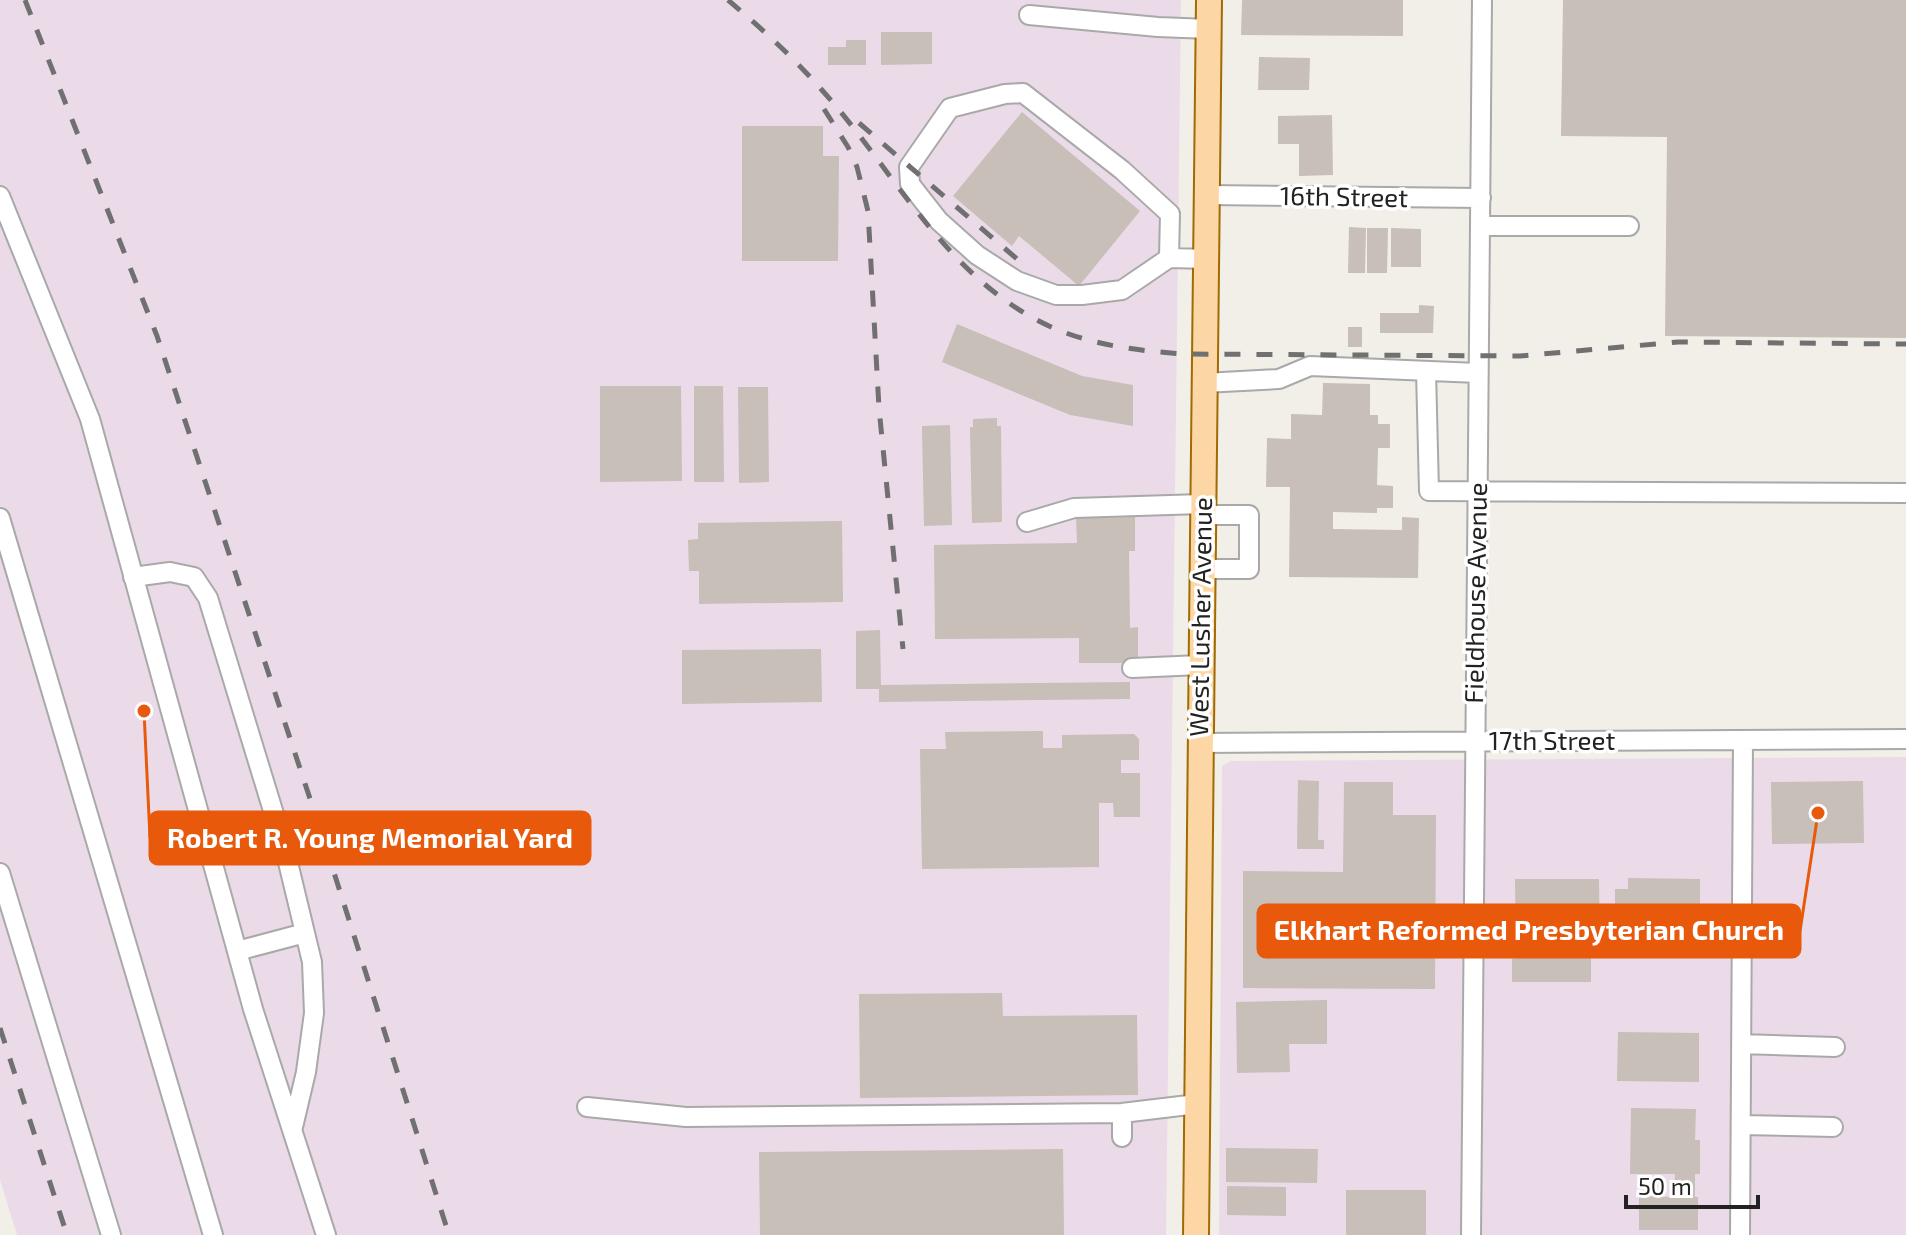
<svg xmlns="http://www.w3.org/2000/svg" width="1906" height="1235" viewBox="0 0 1906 1235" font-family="'Exo 2',sans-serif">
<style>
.industrial{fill:#ebdbe8}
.building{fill:#c7bfb8}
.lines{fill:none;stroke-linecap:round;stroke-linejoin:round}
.minor-casing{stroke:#a9a9a9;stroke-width:22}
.major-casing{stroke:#a06b00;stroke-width:28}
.minor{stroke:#fff;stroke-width:18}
.major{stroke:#fcd6a4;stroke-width:24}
.rail{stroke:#707070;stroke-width:5;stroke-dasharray:16 16;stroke-linecap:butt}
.labels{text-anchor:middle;stroke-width:7;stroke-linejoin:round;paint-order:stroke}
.street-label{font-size:26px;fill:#222;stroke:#fff}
.leader{fill:none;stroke:#e8590c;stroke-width:3}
.callout-dot{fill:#e8590c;stroke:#fff;stroke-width:3}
.callout{fill:#e8590c;stroke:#e8590c;stroke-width:3}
.callout-label{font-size:28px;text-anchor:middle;font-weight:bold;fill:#fff}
</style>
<rect width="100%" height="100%" fill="#f2efe9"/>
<!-- industrial -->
<path class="industrial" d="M 0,0 L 1181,0 L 1166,1235 L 17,1235 L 0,1180 Z
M 1906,757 L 1906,1235 L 1219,1235 L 1222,766 L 1231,761 Z"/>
<!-- building -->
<path class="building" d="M 1242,0 L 1403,0 L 1403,36 L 1241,35 Z
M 1563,0 L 1906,0 L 1906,338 L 1665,336 L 1667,137 L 1561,136 Z
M 881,32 L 932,32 L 932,64 L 881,65 Z
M 846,40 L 866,40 L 866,65 L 828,65 L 828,47 L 846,47 Z
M 1259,57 L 1310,58 L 1309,90 L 1258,90 Z
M 1022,112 L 1140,211 L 1079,286 L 1019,236 L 1012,246 L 953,196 Z
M 1332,115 L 1333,175 L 1299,176 L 1299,144 L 1278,144 L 1278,116 Z
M 742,126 L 823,126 L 823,156 L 839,156 L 838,261 L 742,261 Z
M 1349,227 L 1366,228 L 1365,273 L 1348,273 Z
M 1367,228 L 1388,228 L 1387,273 L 1367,273 Z
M 1391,228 L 1421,229 L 1421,267 L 1391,267 Z
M 1419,305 L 1434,306 L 1433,333 L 1380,333 L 1380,313 L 1419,313 Z
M 957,324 L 1082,376 L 1133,385 L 1133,426 L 1070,415 L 942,362 Z
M 1348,327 L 1362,327 L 1362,347 L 1348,347 Z
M 1323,383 L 1370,384 L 1370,415 L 1378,415 L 1378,424 L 1390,424 L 1390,448 L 1378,448 L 1377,485 L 1393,486 L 1393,508 L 1377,508 L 1377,513 L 1333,512 L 1333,529 L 1402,530 L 1402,517 L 1419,518 L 1418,578 L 1289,577 L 1290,487 L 1266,487 L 1267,438 L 1291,439 L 1291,414 L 1322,415 Z
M 600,386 L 681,386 L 682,481 L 600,482 Z
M 694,386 L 723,386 L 724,482 L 694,482 Z
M 738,387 L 768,387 L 769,482 L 739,483 Z
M 997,418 L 997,426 L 1001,426 L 1002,522 L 972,523 L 970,427 L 973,427 L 973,419 Z
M 950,425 L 952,525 L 924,526 L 922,426 Z
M 1135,517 L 1135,551 L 1129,551 L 1130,628 L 1138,627 L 1138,663 L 1079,663 L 1079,638 L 935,639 L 934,545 L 1077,543 L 1076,518 Z
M 842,521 L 843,602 L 699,604 L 699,571 L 689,571 L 688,540 L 698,539 L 698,523 Z
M 880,630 L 881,685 L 1130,682 L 1130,699 L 879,702 L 879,689 L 856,689 L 856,631 Z
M 821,649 L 822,702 L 682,704 L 682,650 Z
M 1043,731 L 1043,748 L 1062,748 L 1062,735 L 1134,734 L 1139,739 L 1139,760 L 1121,760 L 1121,773 L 1140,773 L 1140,817 L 1114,817 L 1113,803 L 1099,803 L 1099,867 L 922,869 L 920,749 L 946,749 L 945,732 Z
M 1298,780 L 1319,781 L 1318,840 L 1324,840 L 1324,849 L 1297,849 Z
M 1863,781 L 1864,843 L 1772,844 L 1771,782 Z
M 1344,782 L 1393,782 L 1393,815 L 1436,815 L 1435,989 L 1243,988 L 1243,871 L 1343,872 Z
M 1628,878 L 1700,879 L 1700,920 L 1615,920 L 1615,889 L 1628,889 Z
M 1515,879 L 1599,879 L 1600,958 L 1591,958 L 1591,982 L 1512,982 L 1512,959 L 1516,958 Z
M 1002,993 L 1003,1016 L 1137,1015 L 1138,1095 L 860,1098 L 859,994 Z
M 1327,1000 L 1327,1044 L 1289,1044 L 1290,1072 L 1237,1073 L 1236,1002 Z
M 1618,1032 L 1699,1033 L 1699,1082 L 1617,1081 Z
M 1631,1108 L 1696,1109 L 1695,1140 L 1700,1140 L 1700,1174 L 1695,1174 L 1695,1197 L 1698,1197 L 1698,1230 L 1639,1230 L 1639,1196 L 1674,1197 L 1675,1174 L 1630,1174 Z
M 1226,1148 L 1318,1149 L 1317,1183 L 1226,1182 Z
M 1063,1149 L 1064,1235 L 760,1235 L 759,1152 Z
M 1227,1186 L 1286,1187 L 1286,1216 L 1227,1215 Z
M 1346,1190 L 1426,1190 L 1426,1235 L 1346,1235 Z"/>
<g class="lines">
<defs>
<path id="minor" d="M 1029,15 L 1158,27 L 1209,29
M 1207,195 L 1481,198
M 0,196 L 90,419 L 253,1009 L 326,1235
M 1480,226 L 1629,226
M 1169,258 L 1122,290 L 1082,295 L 1056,295 L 1017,281 L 977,255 L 939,221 L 910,184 L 909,167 L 950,108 L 1005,94 L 1023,93 L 1122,170 L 1170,214 L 1169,258 L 1208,259
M 1426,371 L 1429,491 L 1906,493
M 1204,383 L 1279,379 L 1310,366 L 1478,373
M 0,518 L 213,1235
M 1027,522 L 1074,508 L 1202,504
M 1201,569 L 1249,569 L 1249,515 L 1202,515
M 133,577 L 170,572 L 194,577 L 208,598 L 285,850 L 312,962 L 314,1013 L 306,1072 L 293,1127
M 1132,668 L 1200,665
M 1199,743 L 1906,739
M 0,873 L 111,1235
M 237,951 L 305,933
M 1741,1044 L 1835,1047
M 587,1107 L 686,1117 L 1122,1113 L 1197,1104
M 1122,1113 L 1122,1137
M 1741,1125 L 1833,1127
M 1471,1235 L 1482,0
M 1740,1235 L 1743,740"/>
<path id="major" d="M 1196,1235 C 1198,823 1206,412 1209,0"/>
</defs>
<!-- minor casing -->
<use href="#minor" class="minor-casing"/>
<!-- major casing -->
<use href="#major" class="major-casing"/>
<!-- minor -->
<use href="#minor" class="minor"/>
<!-- major -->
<use href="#major" class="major"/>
<!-- rail -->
<path class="rail" d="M 25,0 L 157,336 L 324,841 L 449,1235
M 728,0 C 760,27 793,57 821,89 C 897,173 948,284 1058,330 C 1098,346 1141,351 1184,354 L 1520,356 L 1678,342 L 1906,344
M 824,109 L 848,147 L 857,167 L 868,211 L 879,408 L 903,649
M 859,123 L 1017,259
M 0,1028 L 67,1235"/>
</g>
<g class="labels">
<!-- street labels -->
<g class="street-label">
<text transform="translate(1344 197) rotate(1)" y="9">16th Street</text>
<text transform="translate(1476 593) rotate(-89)" y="9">Fieldhouse Avenue</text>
<text transform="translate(1201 617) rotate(-89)" y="9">West Lusher Avenue</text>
<text x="1552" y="750">17th Street</text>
</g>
</g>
<!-- callouts -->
<path class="leader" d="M144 711L150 838M1818 813L1800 931"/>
<g class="callout-dot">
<circle cx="144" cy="711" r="8"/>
<circle cx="1818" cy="813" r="8"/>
</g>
<g class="callout">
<rect x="150" y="812" width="440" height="52" rx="8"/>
<rect x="1258" y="905" width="542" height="52" rx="8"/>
</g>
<g class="callout-label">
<text x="370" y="848">Robert R. Young Memorial Yard</text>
<text x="1529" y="940">Elkhart Reformed Presbyterian Church</text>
</g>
<!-- scale -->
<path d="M1626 1195v12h132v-12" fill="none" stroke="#222222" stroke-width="4"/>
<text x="1638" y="1195" font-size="24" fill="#222222" stroke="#ffffff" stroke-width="6" paint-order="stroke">50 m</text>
</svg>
